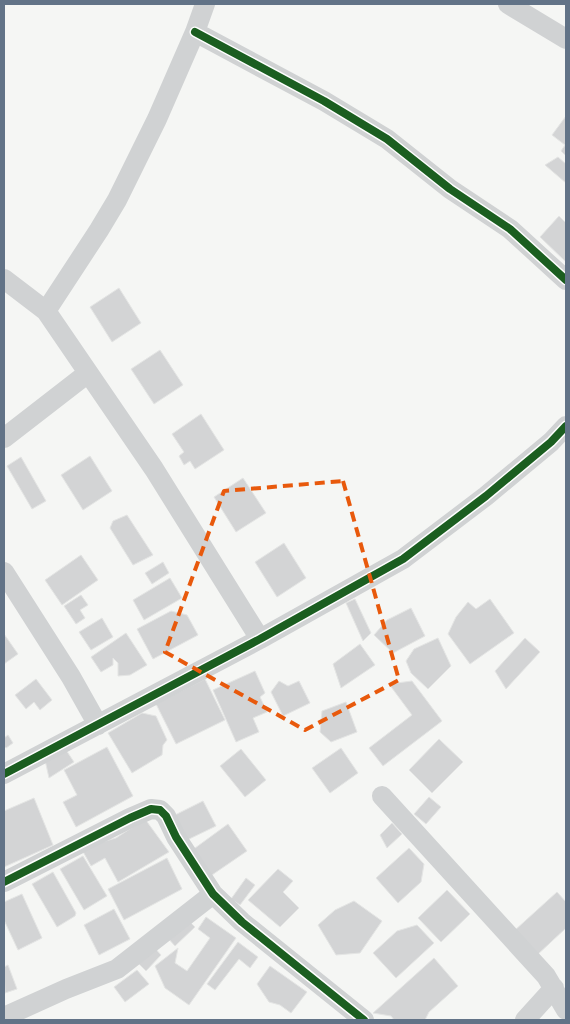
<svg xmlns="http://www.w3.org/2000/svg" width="570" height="1024" viewBox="0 0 570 1024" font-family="'PT Sans Narrow',sans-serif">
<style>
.building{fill:#d3d4d5;stroke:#e4e5e4}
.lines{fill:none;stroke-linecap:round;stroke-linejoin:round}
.minor{stroke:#d0d2d3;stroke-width:20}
.cycleway-casing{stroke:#fff;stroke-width:11}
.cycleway{stroke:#1b5e20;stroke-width:8}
.marked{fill:none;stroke:#e8590c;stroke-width:4;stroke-dasharray:10 6;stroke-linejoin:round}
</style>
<rect width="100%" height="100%" fill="#f5f6f4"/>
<!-- building -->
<path class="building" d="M 566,116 L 566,156 L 561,151 L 565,145 L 552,135 Z
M 558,157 L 566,164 L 566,183 L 545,165 Z
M 559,216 L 566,223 L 566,262 L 540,237 Z
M 119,288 L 141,323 L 112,342 L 90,307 Z
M 160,350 L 183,385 L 154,404 L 131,369 Z
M 201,414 L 224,450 L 195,469 L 190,461 L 184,465 L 179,456 L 184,452 L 172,434 Z
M 90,456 L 112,491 L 83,510 L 61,475 Z
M 21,457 L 46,501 L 32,509 L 7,466 Z
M 243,478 L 266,513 L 236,532 L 214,497 Z
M 127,515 L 153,555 L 133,565 L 110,528 L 113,521 Z
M 284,543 L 306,578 L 277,597 L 255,562 Z
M 81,555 L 98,580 L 62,605 L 45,580 Z
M 163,562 L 169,573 L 152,584 L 145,573 Z
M 170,578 L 182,598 L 144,620 L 133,600 Z
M 81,595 L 88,605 L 80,610 L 85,618 L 76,624 L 64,606 Z
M 355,599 L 371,633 L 363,641 L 346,603 Z
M 490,599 L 514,633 L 470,664 L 448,634 L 456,617 L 468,602 L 476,609 Z
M 411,608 L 425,636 L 393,653 L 374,635 L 387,620 Z
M 171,611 L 187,615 L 198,635 L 153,659 L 137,629 Z
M 102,618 L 113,637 L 91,650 L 79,632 Z
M 126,633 L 147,665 L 130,675 L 118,676 L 118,663 L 113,658 L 113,665 L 101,672 L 91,657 Z
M 4,634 L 18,654 L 4,664 Z
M 438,638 L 451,666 L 428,689 L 411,673 L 406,661 L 414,649 Z
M 525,638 L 540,652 L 506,689 L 495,671 Z
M 360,644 L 375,665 L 341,688 L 333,664 Z
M 255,671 L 265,693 L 260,697 L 267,712 L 253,718 L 259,732 L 236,742 L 213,690 Z
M 36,679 L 52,700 L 40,710 L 34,702 L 26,709 L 15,695 Z
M 205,679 L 225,720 L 176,744 L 156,704 Z
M 279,681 L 288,686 L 299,681 L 310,703 L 283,716 L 271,692 Z
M 412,681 L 442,721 L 383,766 L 369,748 L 412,715 L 389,684 Z
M 346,702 L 357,732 L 331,742 L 320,732 L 322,711 Z
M 142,713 L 156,716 L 167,740 L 163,745 L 162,755 L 132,773 L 108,733 Z
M 8,735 L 13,743 L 6,748 L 4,746 L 4,738 Z
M 439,739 L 463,762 L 432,793 L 409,770 Z
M 64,747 L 74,762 L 49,778 L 45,760 Z
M 107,747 L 133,796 L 76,827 L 63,802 L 77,795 L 64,770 Z
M 341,748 L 358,773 L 330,793 L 312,768 Z
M 241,749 L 266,780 L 245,797 L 220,766 Z
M 429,797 L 441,807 L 426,824 L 414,814 Z
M 34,798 L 53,845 L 4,867 L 4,811 Z
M 203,801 L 216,826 L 185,841 L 173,816 Z
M 145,819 L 169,852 L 118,882 L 105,858 L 91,866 L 81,848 L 116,838 Z
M 392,823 L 402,834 L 387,848 L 380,835 Z
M 228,824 L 247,851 L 209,877 L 191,851 Z
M 409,848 L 424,864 L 421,882 L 398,903 L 376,878 Z
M 83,856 L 107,896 L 84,910 L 60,869 Z
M 167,858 L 182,889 L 124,920 L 108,889 Z
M 278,869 L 293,881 L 283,892 L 299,908 L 280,927 L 248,900 Z
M 53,872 L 76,913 L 75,916 L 57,927 L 32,884 Z
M 246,878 L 255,885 L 240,905 L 231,899 Z
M 447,890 L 470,914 L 441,942 L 418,918 Z
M 557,892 L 566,902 L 566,928 L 536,956 L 514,931 Z
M 22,894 L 42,938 L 18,950 L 4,920 L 4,902 Z
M 354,901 L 382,921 L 360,953 L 336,955 L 318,925 L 335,910 Z
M 114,909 L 130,939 L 99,955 L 84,925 Z
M 206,917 L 236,938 L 189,1005 L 165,988 L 155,966 L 178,948 L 175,963 L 187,971 L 210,938 L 198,929 Z
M 186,918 L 195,927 L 175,946 L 167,937 Z
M 417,925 L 434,943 L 396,978 L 373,953 L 397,931 Z
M 238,942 L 258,957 L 250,968 L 239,959 L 215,990 L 207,984 Z
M 153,946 L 161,955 L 146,971 L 137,962 Z
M 434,958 L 458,986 L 429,1012 L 425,1020 L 394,1020 L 391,1016 L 373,1013 Z
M 8,965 L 17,989 L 5,993 L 4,967 Z
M 270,966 L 307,992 L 291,1013 L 280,1005 L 269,1002 L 257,984 Z
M 137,970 L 149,984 L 125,1002 L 114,987 Z"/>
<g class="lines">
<!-- minor -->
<path class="minor" d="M 508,4 L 566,39
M 195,32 L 324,101 L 387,139 L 450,189 L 510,229 L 566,280
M 4,279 L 46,311 L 154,469 L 260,639
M 46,311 L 99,230 L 117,200 L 157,119 L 195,32 L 205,4
M 4,438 L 88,373
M 4,572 L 71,677 L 98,725
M 4,774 L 260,639 L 403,559 L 486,496 L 551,442 L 566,426
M 382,796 L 546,976 L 566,1010
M 4,882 L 130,818 L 151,809 L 160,810 L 166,816 L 176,837 L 213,894 L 242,922 L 364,1020
M 4,1017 L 66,989 L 117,969 L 213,894
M 525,1020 L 554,988"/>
<defs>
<path id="cycleway" d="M 195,32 L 324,101 L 387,139 L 450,189 L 510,229 L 566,280
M 4,774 L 260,639 L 403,559 L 486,496 L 551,442 L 566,426
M 4,882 L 130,818 L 151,809 L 160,810 L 166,816 L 176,837 L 213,894 L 242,922 L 364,1020"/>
</defs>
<!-- cycleway casing -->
<use href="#cycleway" class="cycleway-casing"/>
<!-- cycleway -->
<use href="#cycleway" class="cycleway"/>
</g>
<!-- marked area -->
<path class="marked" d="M 343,481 L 399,680 L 305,730 L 165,652 L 224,491 Z"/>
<!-- border -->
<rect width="570" height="1024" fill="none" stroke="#627387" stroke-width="10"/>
</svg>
